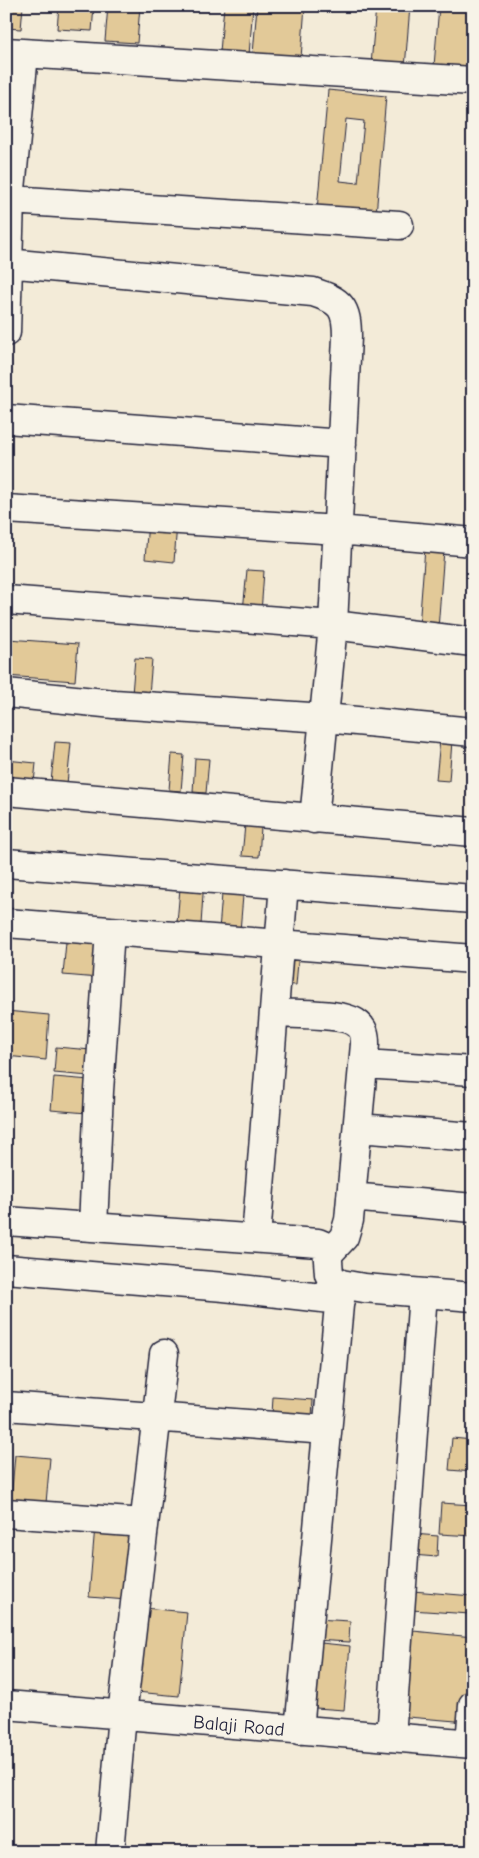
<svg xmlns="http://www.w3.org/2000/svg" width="479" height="1858" viewBox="0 0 479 1858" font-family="'Comic Neue',sans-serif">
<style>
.building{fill:#e2c998;stroke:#22223b;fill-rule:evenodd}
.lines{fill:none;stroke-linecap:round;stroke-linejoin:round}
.minor-casing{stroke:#22223b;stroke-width:31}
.minor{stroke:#f7f3e8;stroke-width:28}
.labels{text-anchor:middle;stroke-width:4;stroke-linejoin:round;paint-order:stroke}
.street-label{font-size:19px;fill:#22223b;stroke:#f7f3e8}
</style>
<rect width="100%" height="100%" fill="#f3ebd8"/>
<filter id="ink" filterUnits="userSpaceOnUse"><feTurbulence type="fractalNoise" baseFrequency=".02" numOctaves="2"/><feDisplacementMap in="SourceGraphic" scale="10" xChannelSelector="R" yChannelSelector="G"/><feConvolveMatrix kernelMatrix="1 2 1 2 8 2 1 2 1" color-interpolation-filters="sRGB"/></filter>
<g filter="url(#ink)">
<!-- building -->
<path class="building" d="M 6,6 L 23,6 L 21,29 L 6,28 Z
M 59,6 L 94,6 L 92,31 L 57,29 Z
M 108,6 L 140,6 L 137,43 L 105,41 Z
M 224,6 L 253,6 L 249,55 L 220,52 Z
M 257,6 L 305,6 L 301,58 L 253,54 Z
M 376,6 L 410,6 L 405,68 L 371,65 Z
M 439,6 L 473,6 L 471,69 L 434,66 Z
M 328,90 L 386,96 L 376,215 L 317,210 ZM 346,119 L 364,121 L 358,183 L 340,181 Z
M 148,522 L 177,524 L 174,562 L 145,559 Z
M 425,548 L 444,550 L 438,629 L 419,627 Z
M 247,570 L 264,571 L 261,613 L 243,611 Z
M 8,639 L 78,644 L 75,681 L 6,676 Z
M 135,658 L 152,659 L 149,695 L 132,694 Z
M 440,740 L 452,741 L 449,781 L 436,780 Z
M 55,742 L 71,743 L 67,784 L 51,782 Z
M 172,754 L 184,755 L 181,791 L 169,790 Z
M 195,758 L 209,759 L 206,793 L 193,792 Z
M 6,760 L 36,763 L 34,783 L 6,781 Z
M 245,825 L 261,827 L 259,857 L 242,856 Z
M 181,877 L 204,879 L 201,925 L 177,923 Z
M 223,882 L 244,884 L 240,931 L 219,930 Z
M 67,931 L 103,934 L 99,978 L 63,975 Z
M 280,949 L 299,951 L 296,985 L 277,984 Z
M 6,1011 L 49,1015 L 46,1060 L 6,1056 Z
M 56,1047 L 91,1050 L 89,1076 L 54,1073 Z
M 54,1077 L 90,1080 L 87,1113 L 51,1110 Z
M 273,1397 L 313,1400 L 312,1418 L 272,1415 Z
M 452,1438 L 473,1440 L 473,1472 L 449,1470 Z
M 15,1455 L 50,1458 L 46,1503 L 11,1500 Z
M 441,1503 L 473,1505 L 473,1536 L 439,1534 Z
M 95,1526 L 133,1529 L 127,1600 L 89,1597 Z
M 413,1534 L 438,1536 L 437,1557 L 412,1555 Z
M 413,1591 L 472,1596 L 470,1614 L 411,1610 Z
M 144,1608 L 187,1612 L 179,1696 L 136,1692 Z
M 316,1619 L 350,1621 L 349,1642 L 314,1640 Z
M 403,1630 L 473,1637 L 473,1668 L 468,1722 L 395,1716 Z
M 321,1643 L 350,1646 L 344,1710 L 316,1708 Z
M 459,1846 L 473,1846 L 473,1852 L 458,1852 Z"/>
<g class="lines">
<defs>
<path id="minor" d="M 6,52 L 473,81
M 6,199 L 10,200 L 24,54
M 7,263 L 313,292 C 341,301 347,307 347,337 L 333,625 L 314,819
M 6,332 L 10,200 L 399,225
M 6,419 L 342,444
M 6,509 L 338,530 L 473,542
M 6,600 L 333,625 L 473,642
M 6,693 L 114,704 L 325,718 L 473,732
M 6,791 L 473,832
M 6,863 L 473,899
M 6,923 L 473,959
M 274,1013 C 292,1014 344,1013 356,1023 C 364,1028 365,1035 365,1044 L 349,1220 L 344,1237 L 329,1253
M 364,1064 L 473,1071
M 358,1128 L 473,1137
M 351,1197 L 473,1208
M 6,1221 L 318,1243 L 327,1247 L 329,1274 L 332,1279 L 341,1284 L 364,1288 L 473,1297
M 93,1227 L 99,1091 L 110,931
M 256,1238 L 284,884
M 6,1269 L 224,1287 L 340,1300
M 6,1406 L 327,1430
M 6,1513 L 144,1523
M 6,1705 L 473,1744
M 299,1730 L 341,1284
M 391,1737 L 423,1293
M 470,1744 L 473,1705
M 110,1852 L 122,1715 L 164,1354"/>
</defs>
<!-- minor casing -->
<use href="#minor" class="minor-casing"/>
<!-- minor -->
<use href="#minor" class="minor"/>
</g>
</g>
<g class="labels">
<!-- street labels -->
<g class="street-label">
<text transform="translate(239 1725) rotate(5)" y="7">Balaji Road</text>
</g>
</g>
<!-- margin -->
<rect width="479" height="1858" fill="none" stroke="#f7f3e8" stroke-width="25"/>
<rect x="12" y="12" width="454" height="1833" fill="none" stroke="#22223b" stroke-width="2" filter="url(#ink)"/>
</svg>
